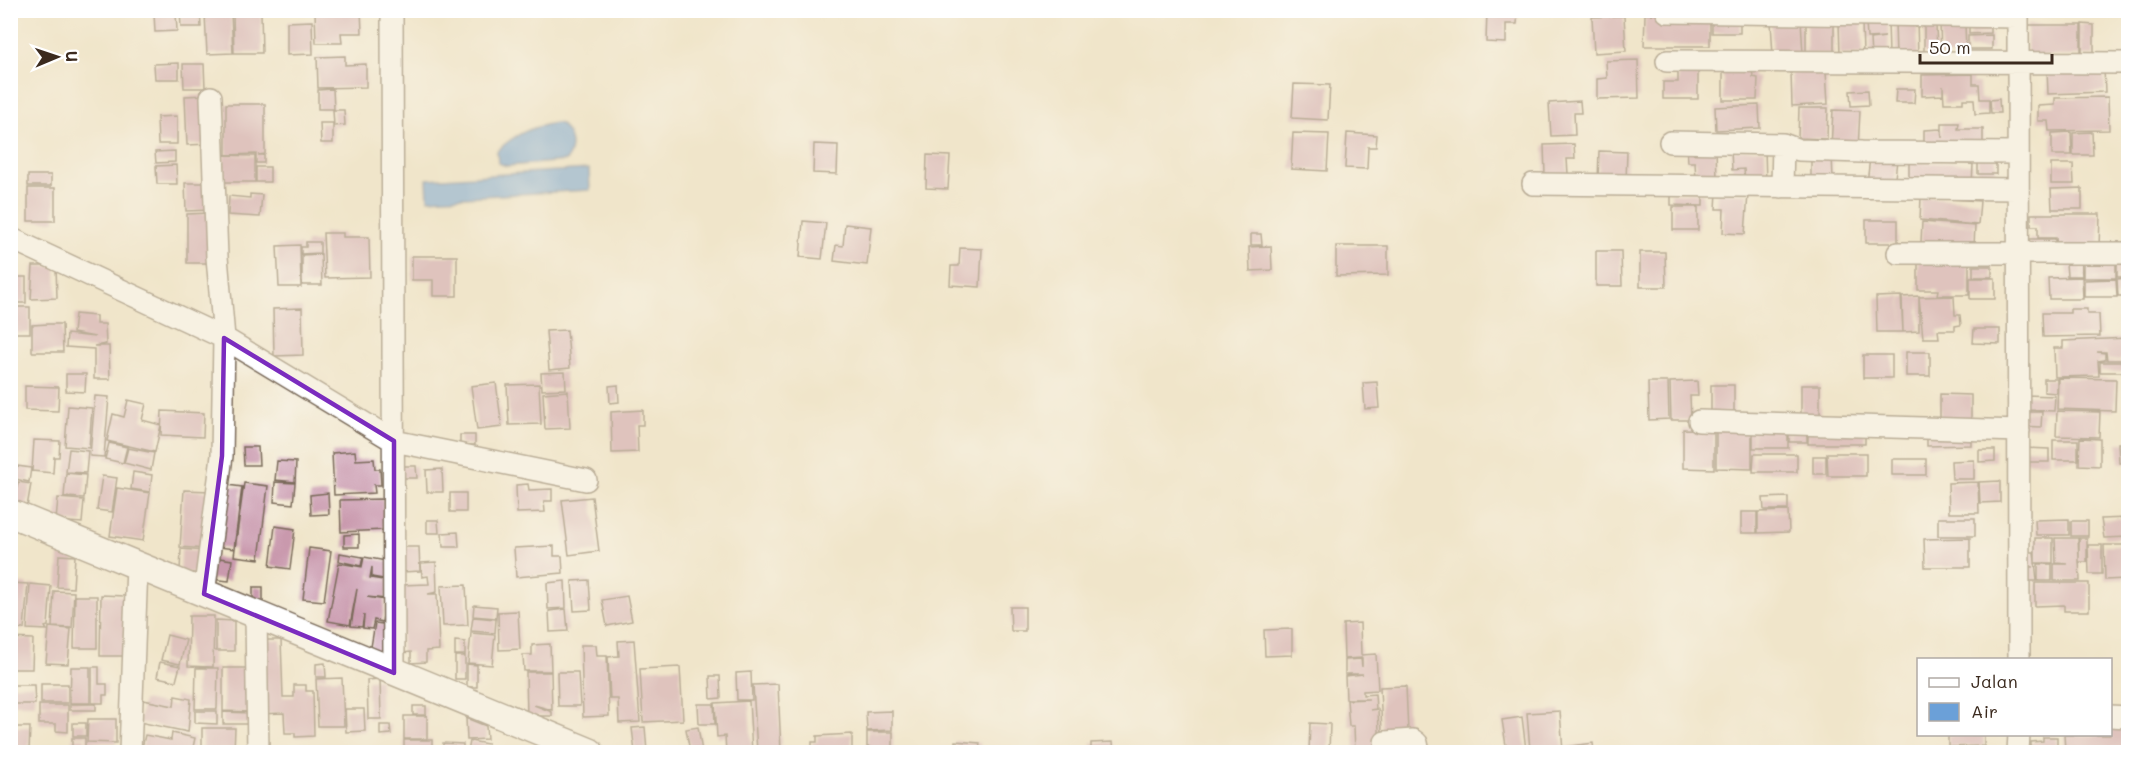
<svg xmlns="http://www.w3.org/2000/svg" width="2139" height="763" viewBox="0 0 2139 763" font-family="Mali,sans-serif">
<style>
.water{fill:#6ba0d8;stroke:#53657b;stroke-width:1.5}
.building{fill:#c999ad}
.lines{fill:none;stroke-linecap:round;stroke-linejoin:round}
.minor-casing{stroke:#7a6b5a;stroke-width:24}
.major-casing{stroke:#7a6b5a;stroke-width:30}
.minor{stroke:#fff;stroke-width:21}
.major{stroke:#fff;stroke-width:27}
.marked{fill:none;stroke:#7b2cbf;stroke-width:4.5;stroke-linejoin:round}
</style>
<rect width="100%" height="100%" fill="#fff"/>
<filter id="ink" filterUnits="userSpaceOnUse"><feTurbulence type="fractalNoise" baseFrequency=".0167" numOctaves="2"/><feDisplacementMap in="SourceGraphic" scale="12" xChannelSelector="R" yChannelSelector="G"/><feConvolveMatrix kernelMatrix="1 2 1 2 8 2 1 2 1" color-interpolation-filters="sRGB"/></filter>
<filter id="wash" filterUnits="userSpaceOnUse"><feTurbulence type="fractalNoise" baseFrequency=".008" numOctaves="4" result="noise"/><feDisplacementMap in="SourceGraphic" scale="24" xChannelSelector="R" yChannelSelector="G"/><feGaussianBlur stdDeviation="1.35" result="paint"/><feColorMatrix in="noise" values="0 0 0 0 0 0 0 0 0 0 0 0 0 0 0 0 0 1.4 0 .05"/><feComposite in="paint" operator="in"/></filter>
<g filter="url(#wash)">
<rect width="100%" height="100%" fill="#f0e5ca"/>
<!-- water -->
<path class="water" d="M 555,123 L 561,124 C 571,136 575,146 566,161 L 507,166 L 498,163 L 497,151 C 515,134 531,127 555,123 Z
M 589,169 L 590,190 L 428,199 L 427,179 Z"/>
<g id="blocks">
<!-- building -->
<path class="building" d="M 180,10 L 200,10 L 201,27 L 181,27 Z
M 361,10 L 362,33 L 341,33 L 342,43 L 316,43 L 315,11 Z
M 1487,10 L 1518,11 L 1517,24 L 1506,24 L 1506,43 L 1486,42 Z
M 261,12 L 262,53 L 234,53 L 233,13 Z
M 154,13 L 176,13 L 177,31 L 155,32 Z
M 231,13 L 233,53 L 207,54 L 205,14 Z
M 1645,14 L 1710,15 L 1710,46 L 1644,46 Z
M 1624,16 L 1626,51 L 1594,53 L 1592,17 Z
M 1712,16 L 1740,16 L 1740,33 L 1712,33 Z
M 1806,19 L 1834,19 L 1834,54 L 1806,54 Z
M 1917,19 L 1918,57 L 1896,57 L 1895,20 Z
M 1801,20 L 1803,54 L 1773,56 L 1771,22 Z
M 312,21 L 313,54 L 287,55 L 287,22 Z
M 1888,21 L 1889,55 L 1871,56 L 1870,39 L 1885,37 L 1867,38 L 1866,22 Z
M 1839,22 L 1862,22 L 1863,54 L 1840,55 Z
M 1940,22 L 1965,22 L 1966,55 L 1941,56 Z
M 1969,23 L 1990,23 L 1990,33 L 1969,34 Z
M 1924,24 L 1936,24 L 1937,54 L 1924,54 Z
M 2082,24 L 2094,25 L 2094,55 L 2082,55 Z
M 2027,25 L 2081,25 L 2081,56 L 2027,56 Z
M 1992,35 L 1992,49 L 1968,49 L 1968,36 Z
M 345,56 L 345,65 L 366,64 L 366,87 L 318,88 L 317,57 Z
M 1638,60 L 1639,98 L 1597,99 L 1597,79 L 1607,78 L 1606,61 Z
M 179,63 L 179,79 L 155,79 L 154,64 Z
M 183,64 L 204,64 L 205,88 L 184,88 Z
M 1678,66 L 1698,66 L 1698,99 L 1663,99 L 1663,82 L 1678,82 Z
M 1723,67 L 1752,68 L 1753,77 L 1758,78 L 1757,100 L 1723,100 Z
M 2104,68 L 2105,92 L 2048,94 L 2047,69 Z
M 1826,71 L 1828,104 L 1792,106 L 1791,72 Z
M 1973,74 L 1973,84 L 1979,84 L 1980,99 L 1989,99 L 1989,113 L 1975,114 L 1974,99 L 1963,99 L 1963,103 L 1944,103 L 1943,86 L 1943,95 L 1922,96 L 1922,75 Z
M 1294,84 L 1330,85 L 1328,120 L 1292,118 Z
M 333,89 L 334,109 L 318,109 L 318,90 Z
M 1896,89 L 1915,89 L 1914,103 L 1895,103 Z
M 1868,90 L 1869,105 L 1851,106 L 1850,91 Z
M 207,95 L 209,144 L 187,145 L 185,96 Z
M 2108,97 L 2109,130 L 2049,131 L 2048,121 L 2038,121 L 2038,106 L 2055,105 L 2055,98 Z
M 1999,99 L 2000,113 L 1991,113 L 1990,100 Z
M 1580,101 L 1581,113 L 1574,113 L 1575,135 L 1551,136 L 1549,103 Z
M 226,104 L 265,104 L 265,154 L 258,155 L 264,155 L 264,163 L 256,163 L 256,154 L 226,155 Z
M 1759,105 L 1760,128 L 1716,130 L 1715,107 Z
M 1799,108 L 1828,108 L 1827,139 L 1798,138 Z
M 333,110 L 344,110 L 345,125 L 334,126 Z
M 1833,110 L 1860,111 L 1858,149 L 1831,148 Z
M 177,116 L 177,144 L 158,144 L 157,117 Z
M 320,123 L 333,123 L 333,143 L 321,143 Z
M 1942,123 L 1959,123 L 1958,129 L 1983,129 L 1983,148 L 1924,146 L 1924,130 L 1941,129 L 1942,138 Z
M 2071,132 L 2072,155 L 2052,155 L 2052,133 Z
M 2092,132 L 2093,155 L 2073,155 L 2073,133 Z
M 1293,133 L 1329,134 L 1327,171 L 1291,169 Z
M 1347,133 L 1377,135 L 1376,147 L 1368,147 L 1367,169 L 1345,168 Z
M 814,144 L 838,145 L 837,174 L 813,173 Z
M 1574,144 L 1575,159 L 1567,159 L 1568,174 L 1545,175 L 1544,145 Z
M 1716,148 L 1717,180 L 1696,180 L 1695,162 L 1688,162 L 1687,149 Z
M 1765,149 L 1766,182 L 1745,182 L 1744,169 L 1732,170 L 1731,150 Z
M 175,151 L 175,162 L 156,163 L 155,152 Z
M 1599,151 L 1627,152 L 1626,181 L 1598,180 Z
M 1811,154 L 1832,154 L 1833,180 L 1811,180 Z
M 224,155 L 255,156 L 255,182 L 224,182 Z
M 927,155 L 950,156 L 948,189 L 926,188 Z
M 1870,157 L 1897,160 L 1894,187 L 1867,184 Z
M 1978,158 L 1996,158 L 1996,174 L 1978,174 Z
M 1909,162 L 1973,164 L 1972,185 L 1909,184 Z
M 2051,164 L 2073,164 L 2074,184 L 2051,184 Z
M 176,165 L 177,184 L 157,184 L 156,166 Z
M 256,167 L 270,167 L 270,182 L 256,182 Z
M 28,175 L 51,175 L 51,186 L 28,186 Z
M 185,183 L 209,183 L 210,210 L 186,211 Z
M 28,188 L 55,188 L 55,221 L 28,221 Z
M 2082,188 L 2082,209 L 2052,209 L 2051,189 Z
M 1717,192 L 1748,194 L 1745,234 L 1723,233 L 1724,209 L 1716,209 Z
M 1671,193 L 1703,193 L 1703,206 L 1671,205 Z
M 250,194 L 262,195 L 260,217 L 228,215 L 229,196 L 250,198 Z
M 1921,197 L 1980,201 L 1978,225 L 1920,220 Z
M 1673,207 L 1698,207 L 1698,230 L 1673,230 Z
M 210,213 L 211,263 L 187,263 L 187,214 Z
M 2031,214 L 2100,214 L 2099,249 L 2057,249 L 2056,238 L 2038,238 L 2038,226 L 2031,226 Z
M 1866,220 L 1898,220 L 1898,243 L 1866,243 Z
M 803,221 L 826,223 L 822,259 L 800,257 Z
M 1922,222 L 1975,226 L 1974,246 L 1921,242 Z
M 845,224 L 871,227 L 867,265 L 834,261 L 836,245 L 843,246 Z
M 323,233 L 343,233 L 343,237 L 369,237 L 370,277 L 325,278 Z
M 1251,234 L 1261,234 L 1262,245 L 1251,245 Z
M 2029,239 L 2055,239 L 2055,251 L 2029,251 Z
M 306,242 L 320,242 L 320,253 L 301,254 L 301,247 L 306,247 Z
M 300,245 L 301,287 L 279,287 L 277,246 Z
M 1271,246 L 1272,270 L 1250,271 L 1249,247 Z
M 1336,246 L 1388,246 L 1388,275 L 1336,276 Z
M 960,248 L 982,249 L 980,287 L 950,285 L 951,266 L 959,266 Z
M 1596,251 L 1621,251 L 1622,286 L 1596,286 Z
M 1640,252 L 1665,252 L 1666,287 L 1640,287 Z
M 321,254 L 322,285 L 302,285 L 302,255 Z
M 412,256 L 457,256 L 457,296 L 433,296 L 433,280 L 412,280 Z
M 1918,261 L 1969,262 L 1969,295 L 1937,295 L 1938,290 L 1918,290 Z
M 2116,261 L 2116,278 L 2083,278 L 2083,262 Z
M 2117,261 L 2128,261 L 2128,277 L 2117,277 Z
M 2081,262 L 2082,276 L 2067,276 L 2066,263 Z
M 33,266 L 56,266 L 57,298 L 31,299 Z
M 1973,266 L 1992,266 L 1992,277 L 1973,277 Z
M 10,277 L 26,277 L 26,303 L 10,303 Z
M 2082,277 L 2083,299 L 2049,299 L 2048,278 Z
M 1970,278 L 1995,278 L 1995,299 L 1970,299 Z
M 2128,278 L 2128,296 L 2118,296 L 2117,279 Z
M 2116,279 L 2117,297 L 2084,297 L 2084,280 Z
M 1901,296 L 1903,332 L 1877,332 L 1876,297 Z
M 1919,296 L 1919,331 L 1903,332 L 1902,297 Z
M 1954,296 L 1955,315 L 1960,315 L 1961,325 L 1955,326 L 1955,330 L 1938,330 L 1939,338 L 1923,338 L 1919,297 Z
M 10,307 L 30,307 L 30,333 L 10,333 Z
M 302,308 L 303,355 L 274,356 L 273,309 Z
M 2070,309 L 2087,309 L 2087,314 L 2099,314 L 2100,336 L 2043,337 L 2042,313 L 2070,313 Z
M 75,314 L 96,316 L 96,324 L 105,324 L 106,344 L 94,346 L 109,346 L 110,379 L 94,379 L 94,349 L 66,347 L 67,334 L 95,337 L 73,333 Z
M 48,324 L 62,324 L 63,352 L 32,352 L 32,325 Z
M 1974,329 L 2000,329 L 2000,344 L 1973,343 Z
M 567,330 L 570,368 L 549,370 L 546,331 Z
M 2128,338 L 2128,360 L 2107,360 L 2106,352 L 2097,352 L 2105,353 L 2105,360 L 2098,361 L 2099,376 L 2055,377 L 2054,348 L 2063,348 L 2063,341 Z
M 1906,352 L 1930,352 L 1930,376 L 1906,376 Z
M 1863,355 L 1892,355 L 1892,378 L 1863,378 Z
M 2100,362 L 2128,362 L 2128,372 L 2100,372 Z
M 565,372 L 566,389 L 542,390 L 541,373 Z
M 66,374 L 86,374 L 85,392 L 66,391 Z
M 2058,378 L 2116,379 L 2115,411 L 2057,409 Z
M 2044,379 L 2057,379 L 2057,393 L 2044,392 Z
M 1697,381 L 1698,396 L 1690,396 L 1691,420 L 1671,420 L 1670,382 Z
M 1377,382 L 1379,408 L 1365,409 L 1363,383 Z
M 1648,382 L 1668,382 L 1669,419 L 1649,420 Z
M 496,383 L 502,427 L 477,430 L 471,386 Z
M 539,384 L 541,424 L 509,425 L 507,385 Z
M 618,385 L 619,402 L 610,403 L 609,386 Z
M 1711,385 L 1734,385 L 1734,413 L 1711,413 Z
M 1801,385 L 1820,385 L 1820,422 L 1801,422 Z
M 25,386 L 59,387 L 58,411 L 25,410 Z
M 568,391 L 570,428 L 545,429 L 543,393 Z
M 1940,394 L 1971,395 L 1971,420 L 1940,419 Z
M 2022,395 L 2055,396 L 2054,411 L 2022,410 Z
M 95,396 L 109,397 L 104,457 L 90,456 Z
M 128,400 L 146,404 L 142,420 L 161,425 L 155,452 L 107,441 L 113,414 L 124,417 Z
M 68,406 L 92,408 L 89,448 L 65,446 Z
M 643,410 L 643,425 L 637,425 L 638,452 L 612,453 L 611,412 Z
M 162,411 L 204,413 L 203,437 L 161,435 Z
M 2057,411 L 2100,412 L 2099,437 L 2056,436 Z
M 2021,412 L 2042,412 L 2041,427 L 2021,426 Z
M 1683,429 L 1714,430 L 1714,469 L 1683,468 Z
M 1716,429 L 1752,429 L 1752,469 L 1716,468 Z
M 1753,429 L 1788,429 L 1788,448 L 1753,448 Z
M 1789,432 L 1807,432 L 1807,442 L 1789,442 Z
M 1808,432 L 1865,432 L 1865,444 L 1808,444 Z
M 1971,434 L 1971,445 L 1927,446 L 1927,435 Z
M 460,435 L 475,435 L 475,445 L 460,445 Z
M 2080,438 L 2100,439 L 2100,466 L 2079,465 Z
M 34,440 L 60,441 L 59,457 L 54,457 L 53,473 L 32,471 Z
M 2053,440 L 2078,440 L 2078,460 L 2053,460 Z
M 109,443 L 127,447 L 123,463 L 105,459 Z
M 2118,443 L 2128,443 L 2128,463 L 2119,463 Z
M 243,447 L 258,447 L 259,465 L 244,465 Z
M 128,448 L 154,453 L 151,470 L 124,463 Z
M 2023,448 L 2049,449 L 2049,462 L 2023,462 Z
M 69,449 L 88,451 L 86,473 L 66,472 Z
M 1979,450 L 1995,450 L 1995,461 L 1979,462 Z
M 355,451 L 356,460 L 374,459 L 375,469 L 380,469 L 381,485 L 374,485 L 375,493 L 334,495 L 332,453 Z
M 1827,453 L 1866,453 L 1866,476 L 1828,476 Z
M 1754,454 L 1797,454 L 1797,472 L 1753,472 Z
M 1813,456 L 1826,456 L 1826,474 L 1813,474 Z
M 1892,459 L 1926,459 L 1926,475 L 1892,475 Z
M 1974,460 L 1974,479 L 1952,479 L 1951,461 Z
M 277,461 L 296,462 L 295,482 L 275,480 Z
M 10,466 L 16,467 L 12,495 L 10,495 Z
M 17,466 L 31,468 L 29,482 L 15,479 Z
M 398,466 L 416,466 L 417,478 L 398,478 Z
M 442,469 L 443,492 L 427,492 L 426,470 Z
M 133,472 L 152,475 L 150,492 L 131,489 Z
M 66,473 L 86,475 L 84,498 L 64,497 Z
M 102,476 L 117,478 L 112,512 L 97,510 Z
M 2000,481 L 2000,502 L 1980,503 L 1979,482 Z
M 18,482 L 31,484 L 27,507 L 14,505 Z
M 275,482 L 295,483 L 293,504 L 274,502 Z
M 1978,482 L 1979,513 L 1949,513 L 1948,483 Z
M 244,483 L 268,486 L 259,559 L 234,556 Z
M 220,484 L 242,487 L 234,549 L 212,546 Z
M 528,484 L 529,490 L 552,489 L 552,501 L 544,501 L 545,512 L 517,513 L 516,485 Z
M 117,488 L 150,493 L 143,541 L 110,536 Z
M 184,490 L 210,491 L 206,549 L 180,547 Z
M 328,493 L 329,514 L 311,515 L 310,495 Z
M 450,493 L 466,493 L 466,512 L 450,512 Z
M 592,497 L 599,551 L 569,555 L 562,500 Z
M 1788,497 L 1788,510 L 1764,510 L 1763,498 Z
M 58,498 L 84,500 L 82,523 L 56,521 Z
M 383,499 L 384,530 L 341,532 L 340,500 Z
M 1788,511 L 1789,532 L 1758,533 L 1758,512 Z
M 1741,512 L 1757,512 L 1757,533 L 1741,533 Z
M 1938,518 L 1975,518 L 1975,536 L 1938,536 Z
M 2127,518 L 2128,537 L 2104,538 L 2101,519 Z
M 2069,519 L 2069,535 L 2036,535 L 2035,520 Z
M 427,520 L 438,520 L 439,533 L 427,533 Z
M 2071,521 L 2088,521 L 2088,536 L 2071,536 Z
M 275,526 L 295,529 L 290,569 L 270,566 Z
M 458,532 L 459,547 L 443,547 L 442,533 Z
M 359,534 L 359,547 L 344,547 L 344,535 Z
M 1970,538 L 1970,567 L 1925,567 L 1924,539 Z
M 2035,538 L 2053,538 L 2053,563 L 2035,563 Z
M 2055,538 L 2078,538 L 2080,581 L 2054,581 L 2054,564 L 2067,564 L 2056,563 Z
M 2079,538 L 2087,538 L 2087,562 L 2079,562 Z
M 2088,545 L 2102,545 L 2102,574 L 2089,574 Z
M 2104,545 L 2125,545 L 2125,579 L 2105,580 Z
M 554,546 L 554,556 L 562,556 L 563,573 L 516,577 L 514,548 Z
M 401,547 L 419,547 L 420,571 L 402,572 Z
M 309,548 L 331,551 L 324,601 L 303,599 Z
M 181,549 L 205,551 L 204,574 L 180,572 Z
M 2022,552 L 2034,552 L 2037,581 L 2020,581 L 2020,567 L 2033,567 L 2022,566 Z
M 340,553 L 363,557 L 361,566 L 339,561 Z
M 59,555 L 75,556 L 73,588 L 57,587 Z
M 213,557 L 232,560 L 229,581 L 210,579 Z
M 364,557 L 392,562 L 389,580 L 372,577 L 372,567 L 370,578 L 389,581 L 386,599 L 367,597 L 385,600 L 382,622 L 374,620 L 372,629 L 363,628 L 364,615 L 362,627 L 351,626 L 357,589 L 350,625 L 328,621 L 339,563 L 362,567 Z
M 436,562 L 437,592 L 428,594 L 437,594 L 439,650 L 426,651 L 426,662 L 411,663 L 411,652 L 402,653 L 400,585 L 429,584 L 428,576 L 422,577 L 421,563 Z
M 2038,564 L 2052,564 L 2052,581 L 2038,581 Z
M 589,580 L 591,610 L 574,611 L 572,581 Z
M 565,581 L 566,608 L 548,609 L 547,583 Z
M 10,583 L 28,584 L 24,629 L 10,628 Z
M 2035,583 L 2089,583 L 2089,611 L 2064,611 L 2064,605 L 2035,606 Z
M 30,584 L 51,586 L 48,626 L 45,627 L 47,630 L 27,629 Z
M 466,585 L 468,625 L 443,626 L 441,586 Z
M 253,587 L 263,587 L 263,605 L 253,605 Z
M 54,591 L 74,592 L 72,628 L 52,627 Z
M 101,595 L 125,596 L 124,656 L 100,656 Z
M 75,596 L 97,596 L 97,648 L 74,648 Z
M 627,596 L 632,621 L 607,626 L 602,600 Z
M 474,605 L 497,607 L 496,618 L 473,616 Z
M 1010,607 L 1025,607 L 1025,631 L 1011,631 Z
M 566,609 L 568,631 L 550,632 L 549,611 Z
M 518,611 L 520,649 L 499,650 L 498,612 Z
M 189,616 L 214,616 L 213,667 L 188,666 Z
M 473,617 L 496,619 L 495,633 L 471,631 Z
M 216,620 L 234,621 L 234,651 L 216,651 Z
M 375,623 L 390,625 L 385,655 L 370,653 Z
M 1360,623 L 1361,655 L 1376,654 L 1378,690 L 1363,691 L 1363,695 L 1375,694 L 1376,709 L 1370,710 L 1378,709 L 1380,752 L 1355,752 L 1354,726 L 1349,726 L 1347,700 L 1369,699 L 1346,699 L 1345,676 L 1363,674 L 1345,674 L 1345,660 L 1361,659 L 1362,667 L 1362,658 L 1344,659 L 1343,624 Z
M 49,627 L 71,629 L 68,664 L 46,663 Z
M 1292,629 L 1292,655 L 1265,656 L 1264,630 Z
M 471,633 L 495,635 L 492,665 L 468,663 Z
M 167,635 L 186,640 L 180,664 L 161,660 Z
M 10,638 L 33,639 L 32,669 L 10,669 Z
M 266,640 L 281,640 L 283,697 L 294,697 L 294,685 L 306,685 L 306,691 L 313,691 L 314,736 L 295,737 L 295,733 L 285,733 L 284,713 L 259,714 Z
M 634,640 L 640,722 L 619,723 L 618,699 L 610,699 L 608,657 L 619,656 L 618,641 Z
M 455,641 L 465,642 L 465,655 L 455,655 Z
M 550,644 L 551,671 L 524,671 L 523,655 L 532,655 L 532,645 Z
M 581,645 L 596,645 L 597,656 L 607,656 L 609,716 L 583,717 Z
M 455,656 L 465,656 L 465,679 L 455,679 Z
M 160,662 L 180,666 L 176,681 L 157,677 Z
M 325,663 L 326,677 L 316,677 L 316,664 Z
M 467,664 L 477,665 L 477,687 L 467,687 Z
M 71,667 L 90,667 L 90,703 L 70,703 Z
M 92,667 L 99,667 L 99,684 L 107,684 L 107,695 L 103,695 L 103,703 L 92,703 Z
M 680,667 L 683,720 L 643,722 L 640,669 Z
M 196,668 L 218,668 L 217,709 L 195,709 Z
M 223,668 L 246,668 L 246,697 L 251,697 L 251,712 L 223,711 Z
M 526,672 L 551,672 L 552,710 L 534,705 L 552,712 L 552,716 L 527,716 Z
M 557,672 L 578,672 L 580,706 L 558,706 Z
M 751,672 L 752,700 L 737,700 L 736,673 Z
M 710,676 L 720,676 L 721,698 L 711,699 Z
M 342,678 L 344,726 L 318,726 L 316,679 Z
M 380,679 L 381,719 L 368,719 L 367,680 Z
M 41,684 L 68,684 L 68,703 L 41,703 Z
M 778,684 L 781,752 L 757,752 L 753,685 Z
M 10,685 L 34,685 L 35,704 L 10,704 Z
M 1406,686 L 1408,732 L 1382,733 L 1380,687 Z
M 175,696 L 191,699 L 188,732 L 139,722 L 143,700 L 174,706 Z
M 749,701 L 752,752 L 726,752 L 725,736 L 717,737 L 715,703 Z
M 70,704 L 96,704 L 96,710 L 70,710 Z
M 698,704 L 714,704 L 715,724 L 699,724 Z
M 39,705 L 68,705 L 68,732 L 56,731 L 56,724 L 39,724 Z
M 413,706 L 426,706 L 426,715 L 413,715 Z
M 345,709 L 364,709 L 365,731 L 346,732 Z
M 195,711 L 217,711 L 217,724 L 195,723 Z
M 892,711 L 892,730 L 867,731 L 866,712 Z
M 1560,711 L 1563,752 L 1530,750 L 1527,713 Z
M 223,712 L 250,713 L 250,724 L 223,724 Z
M 404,716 L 427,716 L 427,739 L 404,739 Z
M 1522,717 L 1526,750 L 1507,752 L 1502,720 Z
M 466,718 L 486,726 L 487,739 L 467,740 Z
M 88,719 L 116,719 L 116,743 L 87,742 Z
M 2110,722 L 2125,722 L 2125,748 L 2065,750 L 2064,735 L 2110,735 Z
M 73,723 L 86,723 L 86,736 L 73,736 Z
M 1310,723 L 1330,724 L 1329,752 L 1309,752 Z
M 380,725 L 390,725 L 391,734 L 380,735 Z
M 10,727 L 30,727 L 29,752 L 10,752 Z
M 645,727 L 647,752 L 635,752 L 632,728 Z
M 698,727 L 702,752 L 690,752 L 686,729 Z
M 202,728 L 235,728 L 234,750 L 202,750 Z
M 867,732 L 893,732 L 893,752 L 870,752 L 870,747 L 867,747 Z
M 172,733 L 195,738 L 192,752 L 141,752 L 145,735 L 171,740 Z
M 852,734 L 852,752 L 812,752 L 812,742 L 817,742 L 817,736 Z
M 1948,735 L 1984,735 L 1984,746 L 1948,747 Z
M 2043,737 L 2057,737 L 2057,750 L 2031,751 L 2031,742 L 2043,741 Z
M 72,738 L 85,738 L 85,751 L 72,751 Z
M 404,740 L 432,740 L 432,752 L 404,752 Z
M 470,741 L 488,744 L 486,752 L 468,752 Z
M 955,741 L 980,743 L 979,752 L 954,752 Z
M 1113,742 L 1114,752 L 1091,752 L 1091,743 Z
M 443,743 L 463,744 L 463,752 L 435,752 L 435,750 L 443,750 Z
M 1593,743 L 1594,752 L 1567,752 L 1566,747 Z"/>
</g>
</g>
<g filter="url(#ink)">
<use href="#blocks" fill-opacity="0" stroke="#7a6b5a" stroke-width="1.5"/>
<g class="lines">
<defs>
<path id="minor" d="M 392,10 L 394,673
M 2018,10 L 2019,660
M 1667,12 L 2018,17
M 1667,61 L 2128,63
M 1670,142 L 1783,144 L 1799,150 L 1862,152 L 2017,153
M 1533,184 L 2017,189
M 1782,187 L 1783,144
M 10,238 L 224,338 L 394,441 L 586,480
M 1898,253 L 2128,253
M 1699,421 L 2019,431
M 204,594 L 222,456 L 224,338 L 217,257 L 211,97
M 256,616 L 258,752
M 2110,716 L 2128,717
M 1385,742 L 1413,740 L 1417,743 L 1419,752
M 130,752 L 137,566
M 2018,752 L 2019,734"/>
<path id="major" d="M 10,513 L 590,752"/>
</defs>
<!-- minor casing -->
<use href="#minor" class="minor-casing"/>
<!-- major casing -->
<use href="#major" class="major-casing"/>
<!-- minor -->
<use href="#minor" class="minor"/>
<!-- major -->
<use href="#major" class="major"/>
</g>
</g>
<!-- marked area -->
<path d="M0 0H2139V763H0ZM 224,338 L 394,441 L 394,673 L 204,594 L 222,456 Z" fill="#f0e5ca" fill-opacity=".55" fill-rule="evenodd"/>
<path class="marked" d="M 224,338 L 394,441 L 394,673 L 204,594 L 222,456 Z"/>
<!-- margin -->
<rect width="2139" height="763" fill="none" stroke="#fff" stroke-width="36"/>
<!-- legend -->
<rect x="1917" y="658" width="195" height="78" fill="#ffffff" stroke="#b1aaa5" stroke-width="1.5"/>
<rect x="1929" y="678" width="30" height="9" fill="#ffffff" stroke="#b1aaa5" stroke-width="1.5"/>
<text x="1971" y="688" font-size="18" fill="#3b2a1e">Jalan</text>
<rect x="1929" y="703" width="30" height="18" fill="#6ba0d8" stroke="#b1aaa5" stroke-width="1.5"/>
<text x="1971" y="718" font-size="18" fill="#3b2a1e">Air</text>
<!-- north arrow -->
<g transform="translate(57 57) rotate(88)" stroke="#ffffff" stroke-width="4.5" paint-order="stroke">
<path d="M0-4.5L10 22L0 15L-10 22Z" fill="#3b2a1e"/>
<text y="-9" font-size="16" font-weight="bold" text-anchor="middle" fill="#3b2a1e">U</text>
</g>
<!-- scale -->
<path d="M1920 54v9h132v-9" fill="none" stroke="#3b2a1e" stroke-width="3"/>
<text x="1929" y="54" font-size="18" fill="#3b2a1e" stroke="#ffffff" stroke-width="4.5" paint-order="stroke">50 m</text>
</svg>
